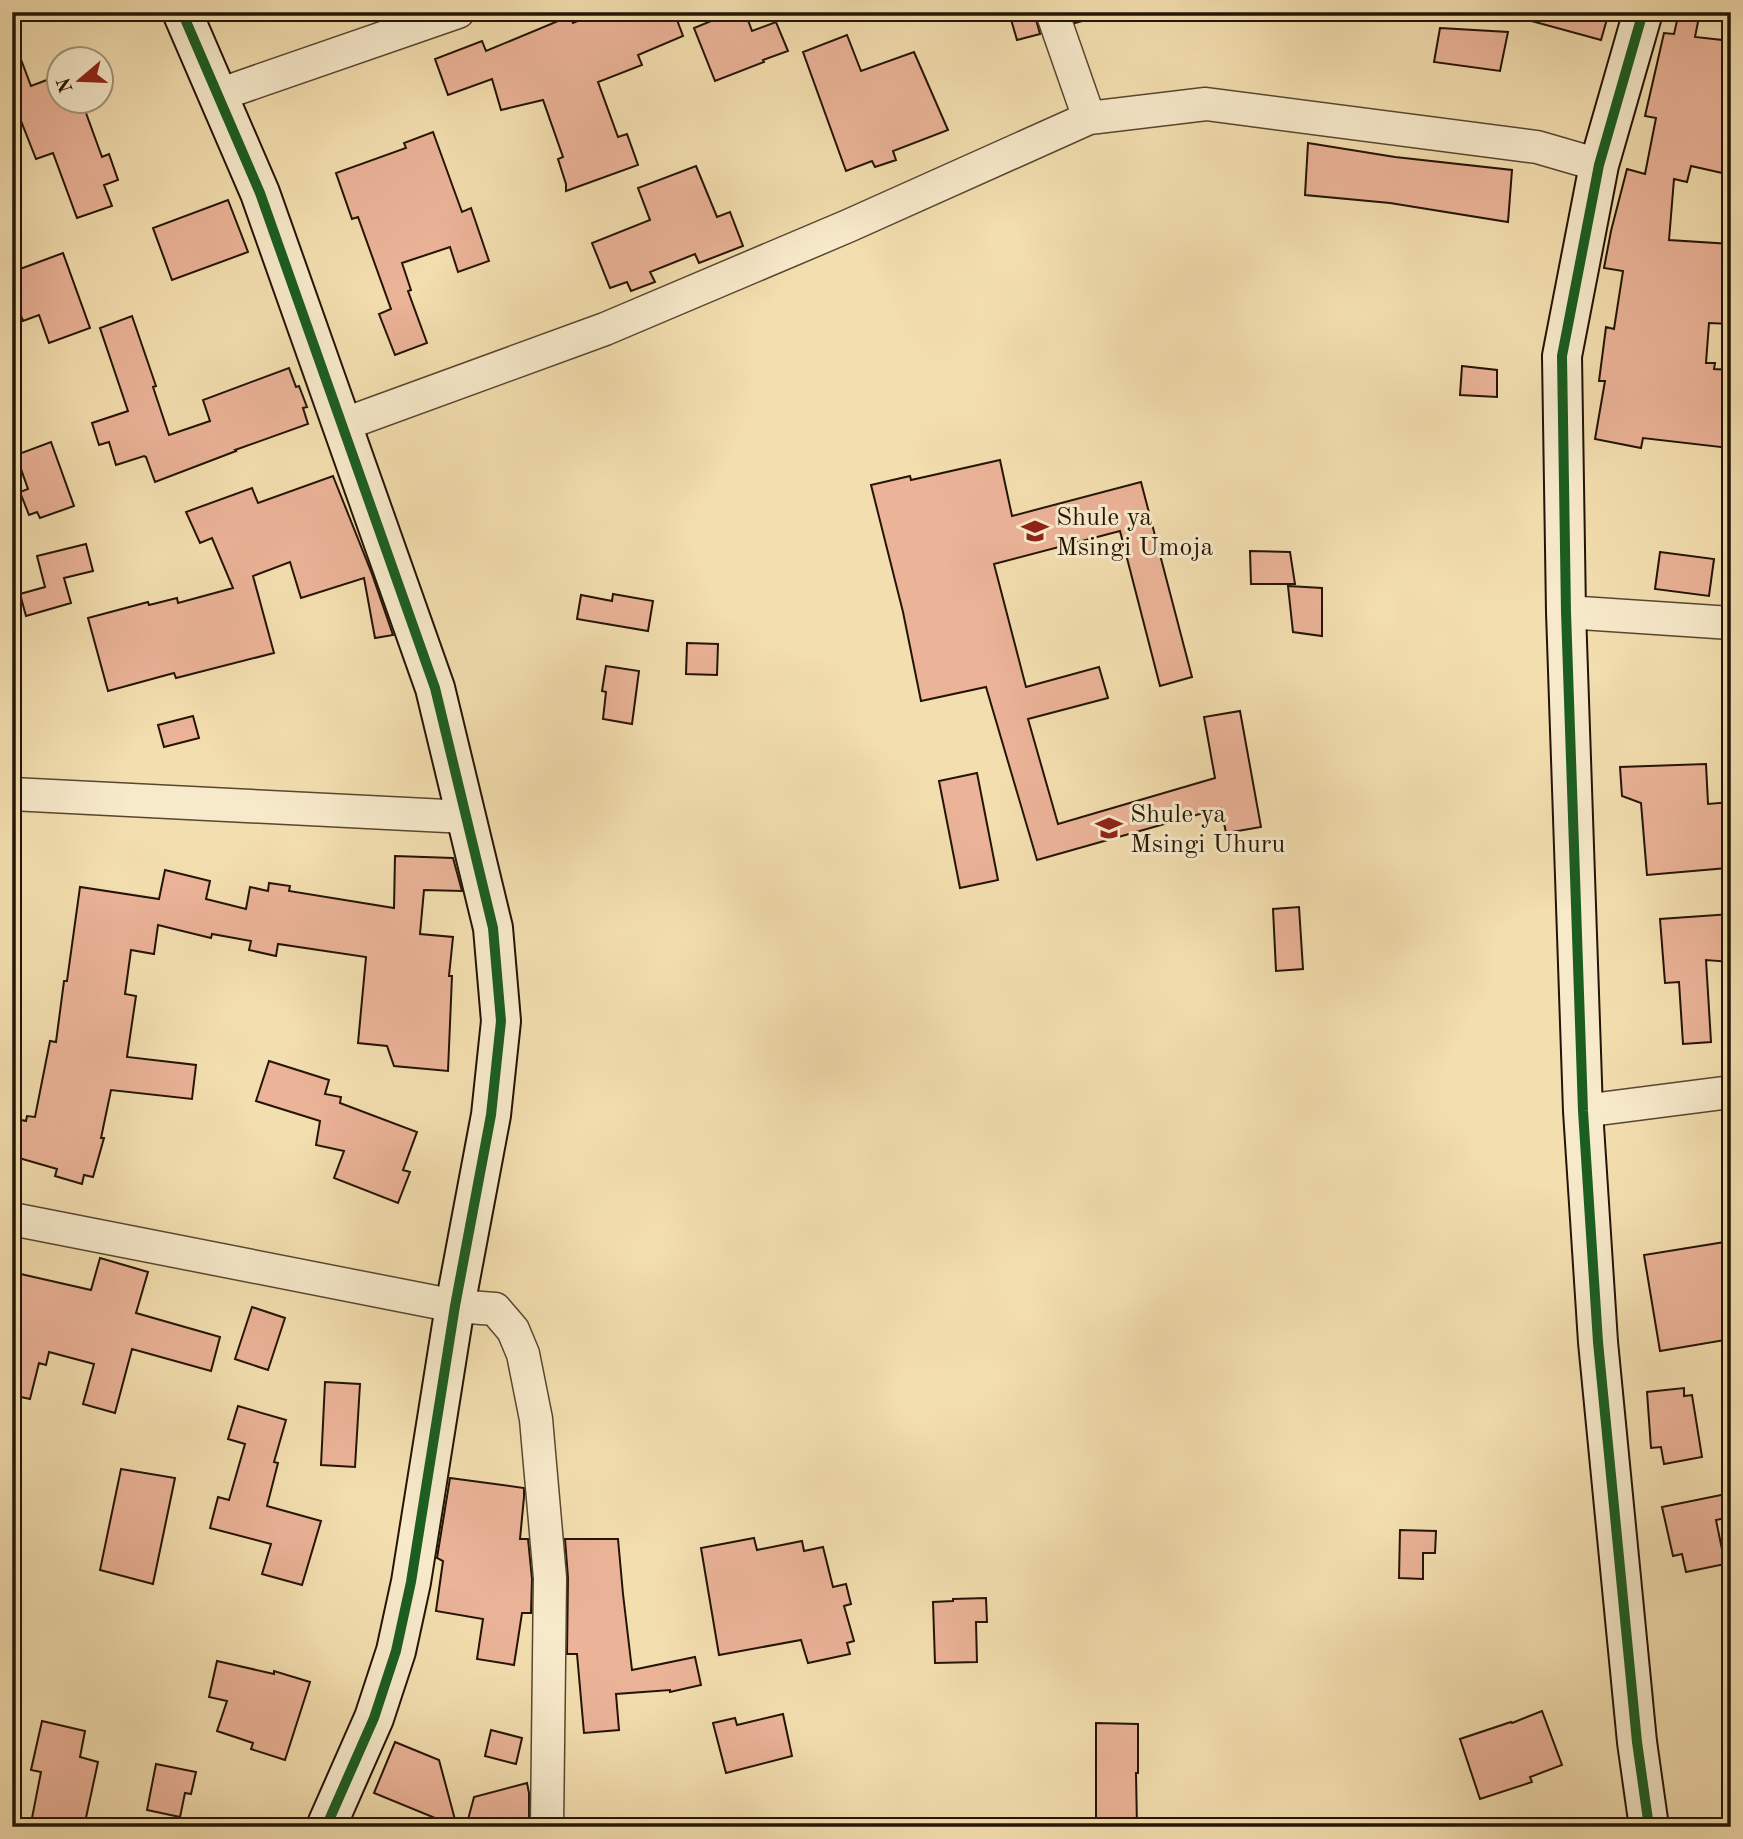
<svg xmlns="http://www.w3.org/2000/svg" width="1743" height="1839" viewBox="0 0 1743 1839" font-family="'Old Standard TT',serif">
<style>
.building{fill:#ebb398;stroke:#241405;stroke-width:2}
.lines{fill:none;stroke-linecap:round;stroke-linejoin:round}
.street-casing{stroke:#584630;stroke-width:35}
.secondary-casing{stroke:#241405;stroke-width:42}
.street{stroke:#f7eacb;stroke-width:32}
.secondary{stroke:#f7eacb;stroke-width:38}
.cycleway-casing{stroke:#f7eacb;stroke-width:15}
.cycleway{stroke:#1b5e20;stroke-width:10}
.labels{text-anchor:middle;stroke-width:6;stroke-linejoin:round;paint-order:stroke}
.poi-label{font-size:26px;fill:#241405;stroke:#f7eacb;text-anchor:start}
</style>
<rect width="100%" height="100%" fill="#f3deaf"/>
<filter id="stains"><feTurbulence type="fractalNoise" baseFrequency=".00286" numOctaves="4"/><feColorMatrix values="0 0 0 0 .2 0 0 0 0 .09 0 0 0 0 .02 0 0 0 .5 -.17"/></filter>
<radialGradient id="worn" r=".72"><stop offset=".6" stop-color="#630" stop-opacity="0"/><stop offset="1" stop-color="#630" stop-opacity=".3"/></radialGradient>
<!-- building -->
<path class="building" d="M 600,12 L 674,12 L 683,36 L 638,55 L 642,65 L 598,82 L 618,137 L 627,134 L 638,165 L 566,191 L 566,184 L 558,159 L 563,157 L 543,100 L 501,110 L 492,79 L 448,95 L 435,59 L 482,41 L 486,51 L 570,16 L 573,23 Z
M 733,12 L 745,12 L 752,31 L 776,22 L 788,51 L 763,60 L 764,62 L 715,81 L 694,28 Z
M 1025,12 L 1034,12 L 1040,34 L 1017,40 L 1010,16 Z
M 1072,12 L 1092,12 L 1093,18 L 1075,23 Z
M 1525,12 L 1609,12 L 1601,40 L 1524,19 Z
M 1679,12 L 1700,12 L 1695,37 L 1731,41 L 1731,175 L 1691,166 L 1687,182 L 1674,179 L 1669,240 L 1731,244 L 1731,324 L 1709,323 L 1706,363 L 1715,363 L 1714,369 L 1731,370 L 1731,432 L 1729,448 L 1643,438 L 1641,448 L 1595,439 L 1605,381 L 1599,381 L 1606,327 L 1614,329 L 1623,271 L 1604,268 L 1611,231 L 1627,169 L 1645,174 L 1656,118 L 1645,116 L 1664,33 L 1674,34 Z
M 1440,28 L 1508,32 L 1500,71 L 1434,62 Z
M 847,35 L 861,71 L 914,52 L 948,130 L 893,151 L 896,160 L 875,167 L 872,161 L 846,171 L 803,52 Z
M 12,41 L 14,41 L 31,86 L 60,75 L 60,102 L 82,102 L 102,157 L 109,154 L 118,180 L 104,185 L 112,206 L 77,218 L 53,153 L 36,159 L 12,98 Z
M 433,132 L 462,212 L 471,208 L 489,261 L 458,272 L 450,247 L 402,263 L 411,290 L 408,291 L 427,343 L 395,355 L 379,314 L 391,309 L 358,217 L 352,219 L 336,173 L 406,148 L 404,143 Z
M 1308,143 L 1395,157 L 1512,170 L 1508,222 L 1390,203 L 1305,195 Z
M 696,166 L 717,217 L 730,212 L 743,246 L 699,263 L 695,254 L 650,272 L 655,282 L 631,291 L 627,282 L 610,288 L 592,243 L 650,220 L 638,188 Z
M 228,200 L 248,252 L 172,280 L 153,228 Z
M 63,253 L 90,328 L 49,343 L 39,315 L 23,321 L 12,291 L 12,272 Z
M 132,316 L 156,386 L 153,387 L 169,435 L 210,421 L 203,400 L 289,368 L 296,387 L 299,386 L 307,407 L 303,408 L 308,424 L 235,450 L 236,451 L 155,482 L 146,457 L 144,456 L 116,465 L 109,442 L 99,445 L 92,423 L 128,411 L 100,328 Z
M 1462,366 L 1497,370 L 1497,397 L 1460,395 Z
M 51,442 L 74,506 L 40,518 L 37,512 L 29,515 L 20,492 L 28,489 L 16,455 Z
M 1000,460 L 1012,516 L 1141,482 L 1192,677 L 1160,686 L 1120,531 L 994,564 L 1026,687 L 1099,667 L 1108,698 L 1028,719 L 1058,824 L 1215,778 L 1204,717 L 1240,711 L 1261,827 L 1226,833 L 1221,808 L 1037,860 L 986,687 L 921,701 L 903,612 L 871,485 L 910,476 L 911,480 Z
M 333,476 L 372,574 L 393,635 L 375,638 L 364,578 L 301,598 L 290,562 L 253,576 L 274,653 L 176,678 L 174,673 L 108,691 L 88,618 L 148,602 L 149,605 L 177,598 L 178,603 L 233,588 L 212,538 L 200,543 L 186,512 L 252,488 L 258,503 Z
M 86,544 L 93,571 L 64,578 L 71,603 L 26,616 L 20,594 L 45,587 L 37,556 Z
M 1250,551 L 1290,552 L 1295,584 L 1251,584 Z
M 1660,552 L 1714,559 L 1709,596 L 1655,589 Z
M 1288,586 L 1322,588 L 1322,636 L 1293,632 Z
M 613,594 L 653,601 L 648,631 L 577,619 L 581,595 L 612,601 Z
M 687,643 L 718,644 L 717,675 L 686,674 Z
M 606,666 L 639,671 L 632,724 L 603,719 L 606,692 L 602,691 Z
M 193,716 L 199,738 L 164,747 L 158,725 Z
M 1706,764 L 1708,804 L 1731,802 L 1731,862 L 1727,863 L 1727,868 L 1647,875 L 1641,803 L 1622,796 L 1620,767 Z
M 977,773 L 998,880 L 960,888 L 939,781 Z
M 395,856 L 453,858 L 462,891 L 424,890 L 420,934 L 453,937 L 449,976 L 452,976 L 448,1071 L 394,1066 L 387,1046 L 358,1043 L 366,957 L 278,944 L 276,956 L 249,950 L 251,941 L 212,934 L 211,938 L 158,925 L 154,954 L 131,950 L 125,994 L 136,996 L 127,1057 L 196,1065 L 192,1099 L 111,1090 L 101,1138 L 104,1138 L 93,1177 L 84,1175 L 82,1184 L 55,1176 L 57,1169 L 12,1156 L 12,1118 L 26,1121 L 27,1116 L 35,1117 L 50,1041 L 56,1042 L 64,981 L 67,981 L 80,887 L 159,899 L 165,870 L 210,881 L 206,899 L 246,909 L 250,887 L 268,891 L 269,883 L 290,886 L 289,891 L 394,908 Z
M 1299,907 L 1303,969 L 1276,971 L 1273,909 Z
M 1731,914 L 1731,962 L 1706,960 L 1711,1042 L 1683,1044 L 1679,982 L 1665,983 L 1660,919 Z
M 269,1061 L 329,1080 L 325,1094 L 341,1097 L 340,1103 L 417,1132 L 403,1170 L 410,1172 L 398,1203 L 334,1178 L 344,1151 L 316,1145 L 320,1121 L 256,1101 Z
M 1731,1241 L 1731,1339 L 1660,1351 L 1644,1255 Z
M 100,1258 L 148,1272 L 136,1313 L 220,1337 L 211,1371 L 132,1349 L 115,1413 L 83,1404 L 94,1364 L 49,1352 L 46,1365 L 39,1363 L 30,1399 L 12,1395 L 12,1272 L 91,1290 Z
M 252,1307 L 285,1318 L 268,1370 L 235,1359 Z
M 325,1382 L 360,1384 L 355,1467 L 321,1465 Z
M 1684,1388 L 1684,1396 L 1692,1395 L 1702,1457 L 1664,1464 L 1661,1447 L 1651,1448 L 1647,1392 Z
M 238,1406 L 286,1420 L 274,1462 L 278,1463 L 267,1506 L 321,1521 L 302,1585 L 262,1574 L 271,1544 L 210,1528 L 218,1497 L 229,1500 L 245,1444 L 228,1439 Z
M 121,1469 L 175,1478 L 153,1584 L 100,1570 Z
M 450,1478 L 524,1488 L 524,1497 L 520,1539 L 528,1539 L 532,1579 L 531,1613 L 522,1613 L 514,1665 L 477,1659 L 483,1619 L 436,1611 L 443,1561 L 437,1558 Z
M 1731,1493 L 1731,1517 L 1716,1520 L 1725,1564 L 1686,1572 L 1682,1554 L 1673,1556 L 1662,1507 Z
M 1400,1530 L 1436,1531 L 1435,1553 L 1423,1553 L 1423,1579 L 1399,1578 Z
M 754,1538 L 757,1550 L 802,1541 L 804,1551 L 823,1547 L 833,1587 L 846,1584 L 851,1604 L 844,1606 L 854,1641 L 847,1643 L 850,1654 L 808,1663 L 801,1640 L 719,1655 L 701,1548 Z
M 565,1539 L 618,1539 L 623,1594 L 632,1670 L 695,1657 L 701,1685 L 670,1692 L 670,1690 L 616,1694 L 619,1730 L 584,1733 L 577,1654 L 567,1654 L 568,1578 Z
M 986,1598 L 987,1622 L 976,1622 L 977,1662 L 935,1663 L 933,1602 L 953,1601 L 953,1599 Z
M 217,1661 L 274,1674 L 274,1671 L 310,1682 L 285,1760 L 251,1749 L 253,1743 L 217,1731 L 227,1701 L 209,1697 Z
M 1542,1711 L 1562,1765 L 1530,1777 L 1532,1782 L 1480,1799 L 1460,1739 L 1511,1722 L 1512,1723 Z
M 783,1714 L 792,1756 L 726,1773 L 713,1723 L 735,1718 L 737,1725 Z
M 42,1721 L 85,1731 L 80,1757 L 98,1762 L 84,1827 L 53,1827 L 54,1822 L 32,1818 L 41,1772 L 31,1770 Z
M 1096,1723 L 1138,1724 L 1138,1773 L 1136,1773 L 1137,1827 L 1096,1827 Z
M 491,1730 L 522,1738 L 516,1764 L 485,1756 Z
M 395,1742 L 439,1760 L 457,1827 L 374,1793 Z
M 156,1764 L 196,1772 L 191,1794 L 185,1793 L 180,1817 L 147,1810 Z
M 527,1783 L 529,1793 L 529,1827 L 466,1827 L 474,1797 Z"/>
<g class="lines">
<defs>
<path id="street" d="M 1052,12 L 1089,118
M 218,95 L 458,12
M 342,425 L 605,329 L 848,226 L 1089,118 L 1206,104 L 1537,147 L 1599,165
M 1566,612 L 1731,623
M 12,794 L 466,817
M 1583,1111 L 1731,1092
M 12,1219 L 455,1306 L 495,1309 L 513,1330 L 523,1354 L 536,1419 L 550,1578 L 547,1827"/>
<path id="secondary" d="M 182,12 L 260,193 L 435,688 L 493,928 L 501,1021 L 491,1115 L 455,1306 L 411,1582 L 396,1651 L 374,1718 L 326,1827
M 1643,12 L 1599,165 L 1562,356 L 1566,612 L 1583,1111 L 1598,1342 L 1637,1742 L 1649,1827"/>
</defs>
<!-- street casing -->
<use href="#street" class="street-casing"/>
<!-- secondary casing -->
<use href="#secondary" class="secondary-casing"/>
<!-- street -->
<use href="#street" class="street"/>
<!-- secondary -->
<use href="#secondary" class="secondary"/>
<defs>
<path id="cycleway" d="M 182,12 L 260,193 L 435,688 L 493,928 L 501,1021 L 491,1115 L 455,1306 L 411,1582 L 396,1651 L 374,1718 L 326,1827
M 1643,12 L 1599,165 L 1562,356 L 1566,612 L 1583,1111 L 1598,1342 L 1637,1742 L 1649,1827"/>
</defs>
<!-- cycleway casing -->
<use href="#cycleway" class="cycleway-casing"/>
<!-- cycleway -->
<use href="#cycleway" class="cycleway"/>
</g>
<!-- icons -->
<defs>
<symbol id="school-bare" viewBox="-9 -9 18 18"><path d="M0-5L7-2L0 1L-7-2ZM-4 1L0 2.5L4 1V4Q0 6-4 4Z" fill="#8f2418" stroke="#f7eacb" stroke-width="2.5" paint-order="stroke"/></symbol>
</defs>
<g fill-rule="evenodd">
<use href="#school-bare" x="1016" y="512" width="38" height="38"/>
<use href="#school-bare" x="1090" y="809" width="38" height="38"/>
</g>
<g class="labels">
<!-- poi labels -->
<g class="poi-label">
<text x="1056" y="525">Shule ya<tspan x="1056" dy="30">Msingi Umoja</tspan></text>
<text x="1130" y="822">Shule ya<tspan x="1130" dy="30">Msingi Uhuru</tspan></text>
</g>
</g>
<!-- margin -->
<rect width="1743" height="1839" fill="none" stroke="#f3deaf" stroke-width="42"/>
<rect x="14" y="14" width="1715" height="1811" fill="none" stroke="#241405" stroke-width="3.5"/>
<rect x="21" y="21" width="1701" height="1797" fill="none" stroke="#241405" stroke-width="2"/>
<!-- north arrow -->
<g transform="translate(80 80) rotate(251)"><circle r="33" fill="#f7eacb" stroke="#a3947c" stroke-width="2"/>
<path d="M0-5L12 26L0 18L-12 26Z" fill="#8f2418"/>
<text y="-10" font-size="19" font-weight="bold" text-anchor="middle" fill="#241405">N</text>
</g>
<rect width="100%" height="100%" filter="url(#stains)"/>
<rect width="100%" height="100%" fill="url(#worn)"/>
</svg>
